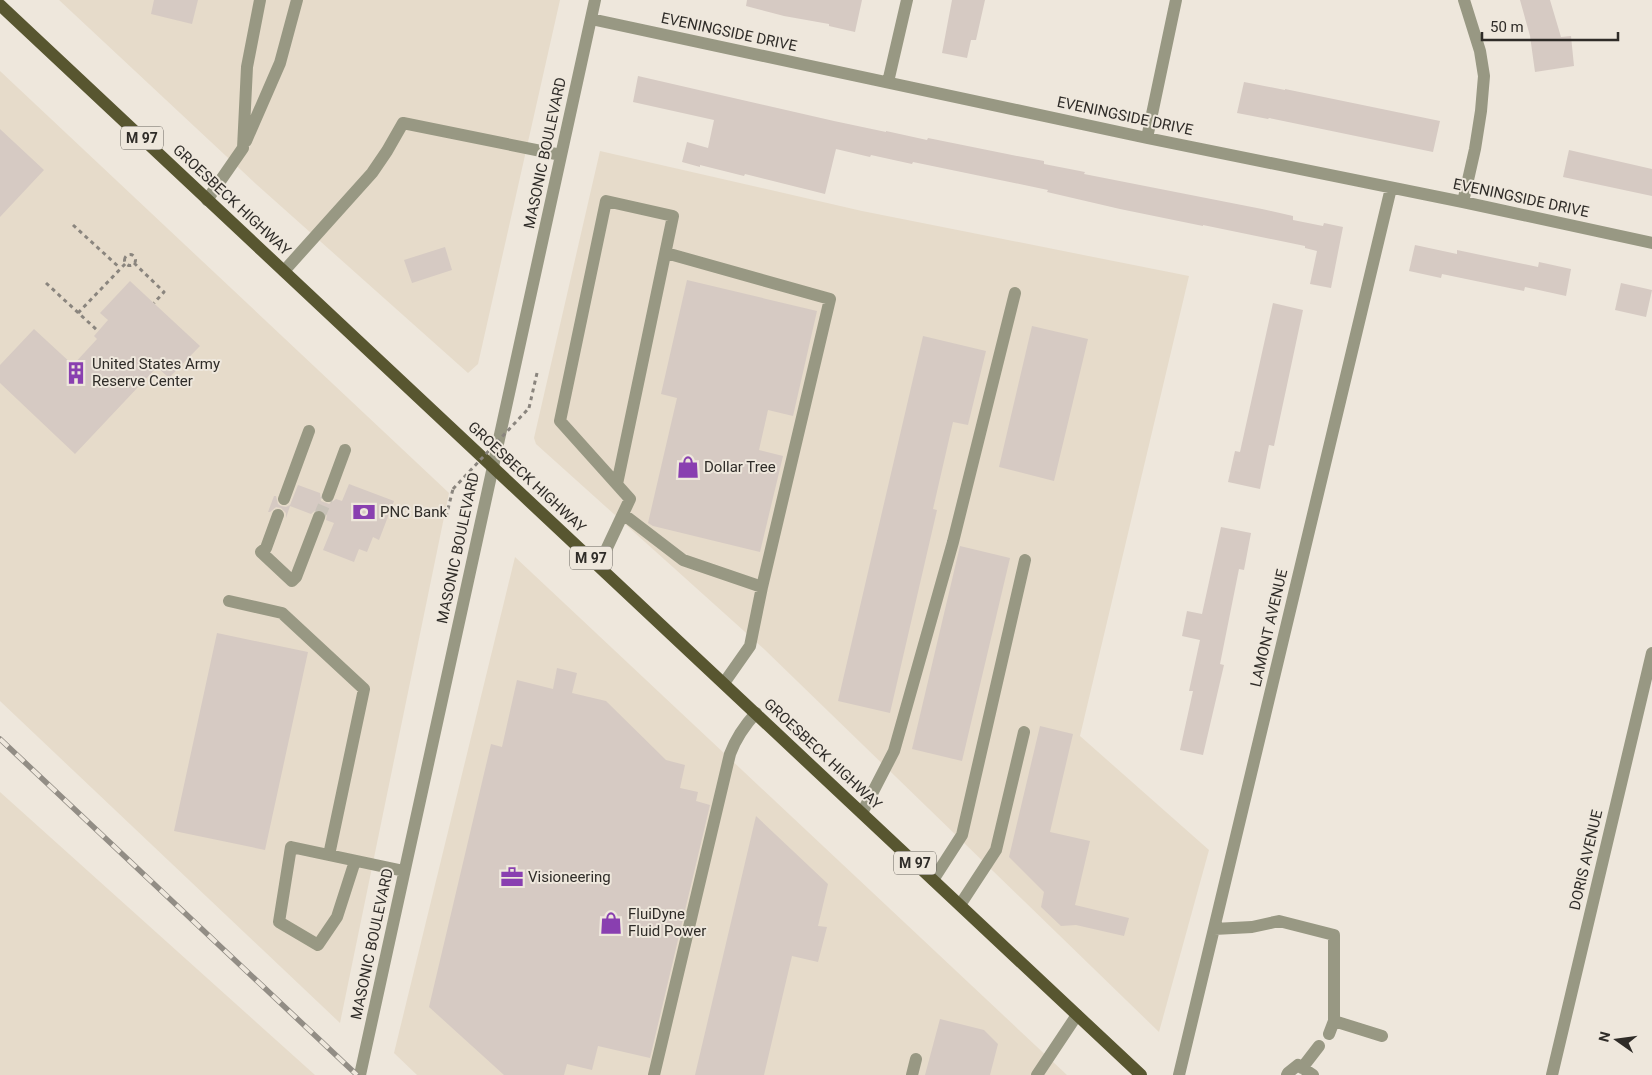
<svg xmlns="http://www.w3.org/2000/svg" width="1652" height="1075" viewBox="0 0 1652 1075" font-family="Roboto,sans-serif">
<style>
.built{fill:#e6dbca}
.building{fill:#d6cac3}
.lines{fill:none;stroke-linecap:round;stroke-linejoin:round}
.minor-tunnel{stroke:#c8c2b8;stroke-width:12;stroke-dasharray:12 6;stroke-linecap:butt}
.path{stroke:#8a857e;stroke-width:3;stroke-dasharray:4 4;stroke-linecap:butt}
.minor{stroke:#989883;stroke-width:12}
.major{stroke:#585630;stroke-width:12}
.rail-casing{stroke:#928d85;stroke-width:5.5}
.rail{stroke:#eee7dc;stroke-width:4;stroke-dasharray:11;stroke-linecap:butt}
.path-bridge{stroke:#8a857e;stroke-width:3;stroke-dasharray:4 4;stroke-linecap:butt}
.labels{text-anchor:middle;stroke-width:4;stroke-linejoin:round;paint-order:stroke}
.shield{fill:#eee7dc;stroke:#68645e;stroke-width:1}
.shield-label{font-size:14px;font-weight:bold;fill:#2f2c28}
.street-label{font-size:15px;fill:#2f2c28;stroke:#eee7dc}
.poi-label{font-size:15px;fill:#2f2c28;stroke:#eee7dc;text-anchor:start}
</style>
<rect width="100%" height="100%" fill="#eee7dc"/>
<!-- built -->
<path class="built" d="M 59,0 L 560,0 L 478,364 L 468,373 L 256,184 Z
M 0,71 L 449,493 L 340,1023 L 0,701 Z
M 600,151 L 862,211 L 1189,276 L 1080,736 L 1209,850 L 1159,1032 L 764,649 L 536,444 L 534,438 Z
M 515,557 L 1067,1075 L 417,1075 L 394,1053 Z
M 0,792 L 315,1075 L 0,1075 Z"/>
<!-- building -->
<path class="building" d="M 154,0 L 198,0 L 192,24 L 151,14 Z
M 747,0 L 862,0 L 855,32 L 829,26 L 829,24 L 784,16 L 746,6 Z
M 952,0 L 985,0 L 976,40 L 971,40 L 967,58 L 942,53 Z
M 1520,0 L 1550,0 L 1561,37 L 1571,36 L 1574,66 L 1535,72 L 1530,36 Z
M 638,76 L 834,121 L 886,132 L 886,131 L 927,140 L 928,138 L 1012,155 L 1044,161 L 1044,164 L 1085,172 L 1084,174 L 1262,209 L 1293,216 L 1293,220 L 1323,226 L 1324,223 L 1343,227 L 1331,288 L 1310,284 L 1317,251 L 1305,248 L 1305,246 L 1203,225 L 1203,226 L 1120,209 L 1047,192 L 1048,190 L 913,162 L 912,164 L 871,155 L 870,157 L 836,149 L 825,194 L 745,174 L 744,176 L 700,165 L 700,167 L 682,162 L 687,142 L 708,148 L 714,120 L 633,102 Z
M 1244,82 L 1285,90 L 1285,89 L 1440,121 L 1433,152 L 1269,118 L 1268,119 L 1237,113 Z
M 0,129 L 44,170 L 0,217 Z
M 1569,150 L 1652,169 L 1652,196 L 1563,177 Z
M 1415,245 L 1457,254 L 1457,250 L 1538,267 L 1539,262 L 1571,269 L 1566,296 L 1525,287 L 1524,291 L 1442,274 L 1441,278 L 1409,271 Z
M 445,247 L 452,270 L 412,283 L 404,260 Z
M 687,280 L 817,311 L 793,416 L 768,410 L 759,450 L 783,456 L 760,552 L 653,526 L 648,523 L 677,398 L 661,394 Z
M 130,281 L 200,346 L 169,378 L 157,367 L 75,454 L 0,383 L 0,365 L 34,329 L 73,365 L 97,339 L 94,336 L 108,320 L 100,313 Z
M 1621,283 L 1652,290 L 1646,317 L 1615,310 Z
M 1273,303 L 1303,310 L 1274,446 L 1269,445 L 1260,489 L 1228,482 L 1235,451 L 1240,452 Z
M 1032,326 L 1088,339 L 1054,481 L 999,467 Z
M 923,336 L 986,351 L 968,425 L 953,422 L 933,509 L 937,510 L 890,713 L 838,701 Z
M 349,484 L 394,501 L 379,540 L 373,537 L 367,552 L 359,549 L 354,562 L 323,550 L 334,523 L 326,520 L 327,515 L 322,510 L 317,509 L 311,514 L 290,506 L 286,518 L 286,513 L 281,508 L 276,507 L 270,512 L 268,512 L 274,496 L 276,496 L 278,504 L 281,506 L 286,507 L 290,505 L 298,485 L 320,493 L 321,501 L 329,504 L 336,499 L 342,501 Z
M 1221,527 L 1251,533 L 1244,570 L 1239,569 L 1220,664 L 1224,665 L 1203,755 L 1180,750 L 1193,691 L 1189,691 L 1200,640 L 1182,636 L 1187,611 L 1202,614 Z
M 960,546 L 1010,558 L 962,761 L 912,749 Z
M 217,633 L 308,652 L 265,850 L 174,831 Z
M 557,668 L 577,673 L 572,693 L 606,701 L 666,760 L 685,765 L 680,788 L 698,792 L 696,801 L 710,805 L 650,1058 L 598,1046 L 592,1070 L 567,1064 L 564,1075 L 504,1075 L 429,1007 L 491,744 L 502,747 L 517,680 L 553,689 Z
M 1040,726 L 1073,734 L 1050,832 L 1090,841 L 1075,905 L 1129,918 L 1124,936 L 1076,925 L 1061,926 L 1041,907 L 1044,892 L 1009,857 Z
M 756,816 L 828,884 L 818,926 L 827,927 L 818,962 L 792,956 L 764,1075 L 695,1075 Z
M 940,1019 L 984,1030 L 998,1044 L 990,1075 L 925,1075 Z"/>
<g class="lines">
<!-- minor-tunnel -->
<path class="minor-tunnel" d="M 319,517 L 328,496"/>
<!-- path -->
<path class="path" d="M 73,225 L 120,268
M124.5 260a5.5 5.5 0 1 1 11 0a5.5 5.5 0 1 1-11 0Z
M 134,263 L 164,292 L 154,303
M 46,283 L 98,331
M 78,313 L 126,263
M 529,408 L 537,373
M 446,517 L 453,489"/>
<!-- minor -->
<path class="minor" d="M 591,19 L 1147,138 L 1463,202 L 1652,243
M 888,82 L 907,0
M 1147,138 L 1176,0
M 246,141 L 280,63 L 297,0
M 207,200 L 243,148 L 247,67 L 260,0
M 1463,202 L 1475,149 L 1481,111 L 1484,76 L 1480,51 L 1464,0
M 666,253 L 830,299 L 762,587
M 284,271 L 372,173 L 387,151 L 403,123 L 561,155
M 328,496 L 345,450
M 284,499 L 309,431
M 623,514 L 683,560 L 762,587 L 750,646 L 724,683
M 278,515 L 266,548 L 261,552 L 292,581 L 296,577 L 319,517
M 599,565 L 630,499 L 560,421 L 606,201 L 673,216 L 617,484
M 229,601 L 282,613 L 364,689 L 329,855
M 862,813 L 894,751 L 953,542 L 1015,293
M 355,861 L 337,917 L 318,945 L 279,922 L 291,847 L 404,871
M 933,880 L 962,835 L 1025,560
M 960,905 L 996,850 L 1024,732
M 1214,929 L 1252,927 L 1279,921 L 1334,935 L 1334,1021 L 1329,1034
M 1334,1021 L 1382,1036
M 1302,1068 L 1319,1046
M 360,1075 L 595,0
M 654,1075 L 730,754 C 736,738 744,726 756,713
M 912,1075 L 916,1059
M 1037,1075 L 1077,1015
M 1179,1075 L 1391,188
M 1287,1075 L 1288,1073 L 1298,1065 L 1313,1075
M 1552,1075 L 1652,653"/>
<!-- major -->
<path class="major" d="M 0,5 L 1141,1075"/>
<defs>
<path id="rail" d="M 0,739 L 357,1075"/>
</defs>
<!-- rail casing -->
<use href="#rail" class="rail-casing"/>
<!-- rail -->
<use href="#rail" class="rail"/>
<!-- path-bridge -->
<path class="path-bridge" d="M 453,489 L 529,408"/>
</g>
<!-- icons -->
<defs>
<symbol id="building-bare" viewBox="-9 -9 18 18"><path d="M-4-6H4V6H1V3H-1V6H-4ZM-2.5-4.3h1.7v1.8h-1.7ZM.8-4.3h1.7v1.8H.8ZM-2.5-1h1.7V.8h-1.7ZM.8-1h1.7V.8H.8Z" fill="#893fb0" stroke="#eee7dc" stroke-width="2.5" paint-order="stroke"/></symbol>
<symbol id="shop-bare" viewBox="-9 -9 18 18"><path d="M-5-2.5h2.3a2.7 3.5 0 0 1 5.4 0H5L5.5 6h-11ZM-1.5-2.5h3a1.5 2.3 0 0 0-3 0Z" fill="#893fb0" stroke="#eee7dc" stroke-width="2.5" paint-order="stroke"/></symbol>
<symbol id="bank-bare" viewBox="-9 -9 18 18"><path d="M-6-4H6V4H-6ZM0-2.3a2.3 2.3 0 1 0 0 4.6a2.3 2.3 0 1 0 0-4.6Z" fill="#893fb0" stroke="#eee7dc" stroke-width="2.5" paint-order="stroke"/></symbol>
<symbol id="office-bare" viewBox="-9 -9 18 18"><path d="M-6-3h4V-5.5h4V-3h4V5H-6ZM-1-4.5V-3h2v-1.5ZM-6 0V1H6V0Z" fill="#893fb0" stroke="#eee7dc" stroke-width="2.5" paint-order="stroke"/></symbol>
</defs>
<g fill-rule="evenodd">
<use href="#building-bare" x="60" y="357" width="32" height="32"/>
<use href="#shop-bare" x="672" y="451" width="32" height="32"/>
<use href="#bank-bare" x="348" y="496" width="32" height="32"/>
<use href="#office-bare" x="496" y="861" width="32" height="32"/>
<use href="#shop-bare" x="595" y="907" width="32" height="32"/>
</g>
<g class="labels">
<!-- shield labels -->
<g class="shield">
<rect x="121" y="126.5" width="42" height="23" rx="4"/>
<rect x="570" y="546.5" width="42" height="23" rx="4"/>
<rect x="894" y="851.5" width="42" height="23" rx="4"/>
</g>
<g class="shield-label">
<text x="142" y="143">M 97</text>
<text x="591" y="563">M 97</text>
<text x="915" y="868">M 97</text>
</g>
<!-- street labels -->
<g class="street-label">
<text transform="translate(729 32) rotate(12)" y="5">EVENINGSIDE DRIVE</text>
<text transform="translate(1125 116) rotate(12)" y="5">EVENINGSIDE DRIVE</text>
<text transform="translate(545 153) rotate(-78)" y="5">MASONIC BOULEVARD</text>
<text transform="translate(1521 198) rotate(12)" y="5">EVENINGSIDE DRIVE</text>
<text transform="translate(232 200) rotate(43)" y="5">GROESBECK HIGHWAY</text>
<text transform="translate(527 477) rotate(43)" y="5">GROESBECK HIGHWAY</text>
<text transform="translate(458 548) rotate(-78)" y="5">MASONIC BOULEVARD</text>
<text transform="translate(1269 628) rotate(-77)" y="5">LAMONT AVENUE</text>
<text transform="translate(823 754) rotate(43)" y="5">GROESBECK HIGHWAY</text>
<text transform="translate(1586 860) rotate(-77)" y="5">DORIS AVENUE</text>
<text transform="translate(372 944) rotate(-78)" y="5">MASONIC BOULEVARD</text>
</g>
<!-- poi labels -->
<g class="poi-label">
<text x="92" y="369">United States Army<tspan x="92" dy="17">Reserve Center</tspan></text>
<text x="704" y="472">Dollar Tree</text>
<text x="380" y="517">PNC Bank</text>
<text x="528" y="882">Visioneering</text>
<text x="628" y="919">FluiDyne<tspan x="628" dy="17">Fluid Power</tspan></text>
</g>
</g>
<!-- north arrow -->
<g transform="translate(1617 1040) rotate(284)" stroke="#eee7dc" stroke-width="4" paint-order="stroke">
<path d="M0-4L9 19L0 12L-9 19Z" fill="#2f2c28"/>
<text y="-8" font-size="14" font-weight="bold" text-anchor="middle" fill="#2f2c28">N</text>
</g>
<!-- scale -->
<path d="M1482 32v8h136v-8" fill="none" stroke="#2f2c28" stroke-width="2.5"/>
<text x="1490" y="32" font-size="15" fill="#2f2c28" stroke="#eee7dc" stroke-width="4" paint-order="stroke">50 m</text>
</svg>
